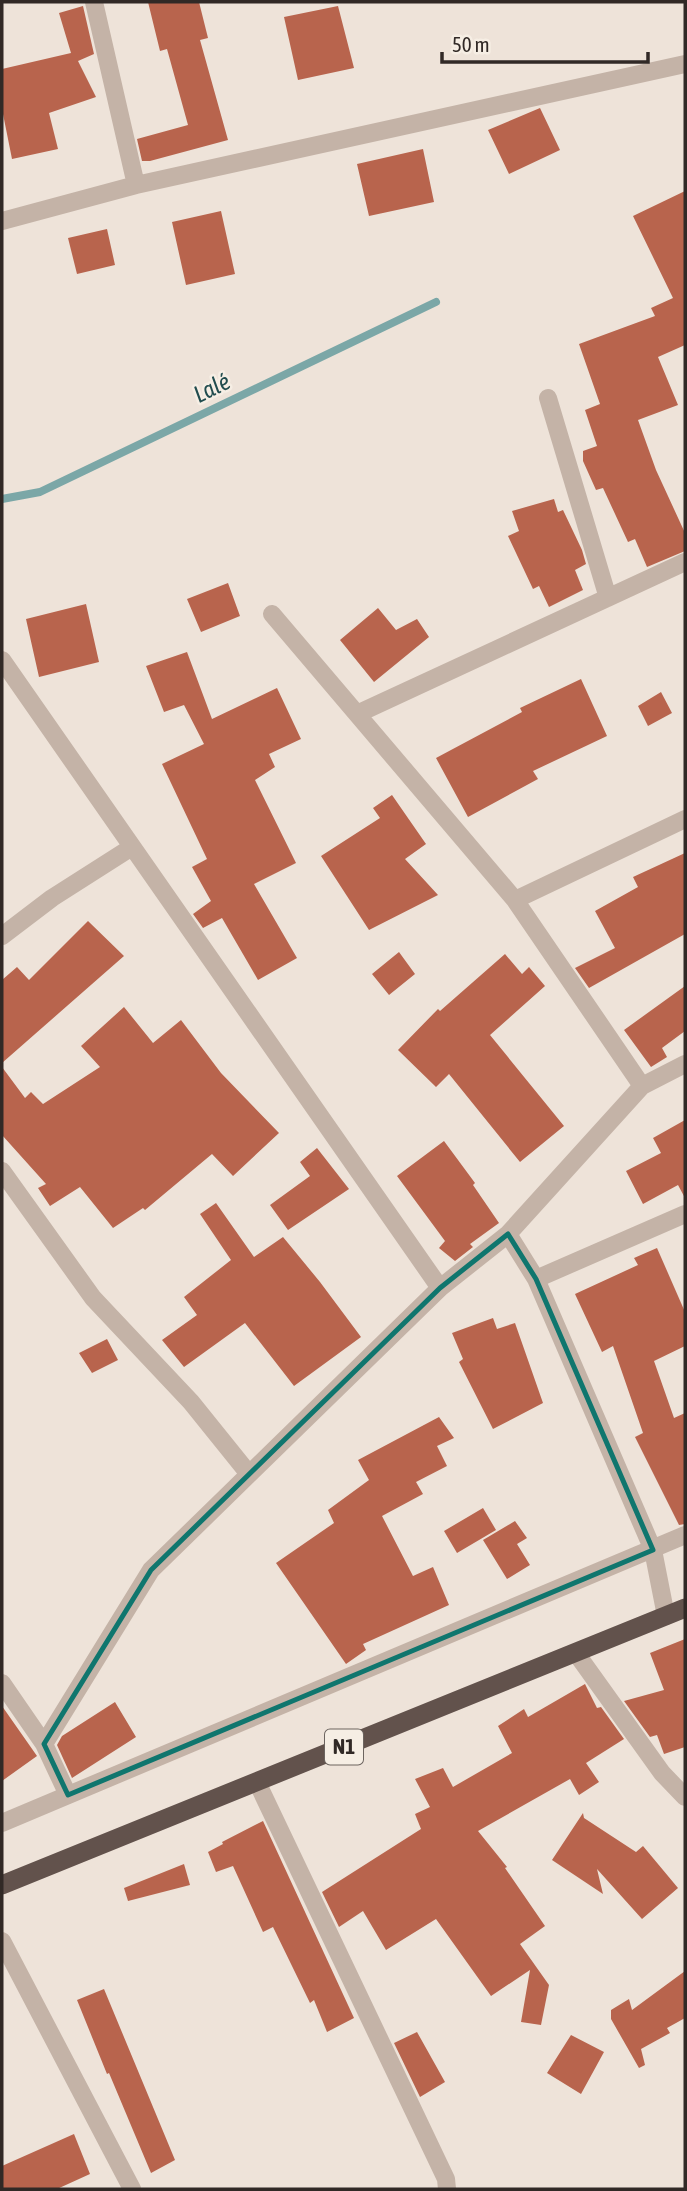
<svg xmlns="http://www.w3.org/2000/svg" width="687" height="2191" viewBox="0 0 687 2191" font-family="'Asap Condensed',sans-serif">
<style>
.lines{fill:none;stroke-linecap:round;stroke-linejoin:round}
.stream{stroke:#7ba7a7;stroke-width:8}
.building{fill:#b8644d}
.minor{stroke:#c4b3a7;stroke-width:18}
.trunk{stroke:#62524c;stroke-width:19}
.marked{fill:none;stroke:#0f766e;stroke-width:5;stroke-linejoin:round}
.labels{text-anchor:middle;stroke-width:5;stroke-linejoin:round;paint-order:stroke}
.shield{fill:#f6eee4;stroke:#6c645f;stroke-width:2}
.shield-label{font-size:21px;font-weight:bold;fill:#312926}
.water-label{font-size:24px;font-style:italic;fill:#214c4e;stroke:#f6eee4}
</style>
<rect width="100%" height="100%" fill="#eee3d9"/>
<g class="lines">
<!-- stream -->
<path class="stream" d="M 2,499 L 40,492 L 436,302"/>
</g>
<!-- building -->
<path class="building" d="M 148,2 L 199,2 L 208,38 L 200,40 L 228,140 L 150,161 L 142,161 L 137,139 L 188,125 L 167,49 L 160,51 Z
M 83,6 L 94,54 L 78,61 L 96,97 L 49,113 L 58,149 L 12,159 L 2,109 L 2,69 L 71,53 L 59,13 Z
M 338,6 L 354,68 L 298,80 L 284,17 Z
M 540,108 L 560,150 L 509,174 L 488,130 Z
M 423,149 L 434,202 L 369,216 L 357,164 Z
M 685,191 L 685,345 L 658,357 L 678,405 L 638,420 L 656,470 L 685,533 L 685,551 L 647,567 L 635,539 L 628,542 L 603,488 L 596,490 L 583,461 L 583,451 L 597,446 L 585,410 L 600,404 L 579,344 L 655,316 L 651,308 L 673,298 L 633,216 Z
M 221,211 L 235,274 L 186,285 L 172,222 Z
M 107,229 L 115,265 L 77,274 L 68,238 Z
M 554,499 L 558,512 L 563,510 L 582,550 L 586,564 L 575,570 L 583,590 L 549,607 L 539,586 L 533,589 L 508,536 L 519,531 L 512,511 Z
M 228,583 L 240,616 L 201,632 L 187,599 Z
M 86,604 L 99,662 L 39,677 L 26,619 Z
M 378,608 L 396,630 L 417,619 L 429,637 L 374,682 L 340,640 Z
M 187,652 L 212,719 L 277,688 L 301,739 L 269,754 L 275,767 L 255,780 L 296,863 L 254,884 L 297,958 L 258,980 L 222,918 L 203,928 L 193,914 L 211,901 L 192,867 L 207,859 L 162,764 L 204,744 L 184,705 L 164,712 L 146,666 Z
M 581,679 L 607,736 L 533,771 L 538,779 L 468,817 L 436,758 L 522,712 L 520,708 Z
M 661,692 L 672,713 L 648,726 L 638,706 Z
M 392,795 L 426,844 L 405,859 L 438,895 L 369,930 L 321,856 L 380,818 L 373,808 Z
M 685,853 L 685,934 L 589,988 L 575,968 L 615,948 L 595,911 L 638,887 L 633,877 Z
M 88,921 L 124,956 L 2,1063 L 2,980 L 17,967 L 29,980 Z
M 399,952 L 415,974 L 389,995 L 372,974 Z
M 505,954 L 522,974 L 529,967 L 545,986 L 490,1035 L 564,1126 L 520,1162 L 449,1074 L 436,1087 L 398,1050 L 438,1009 L 440,1011 Z
M 685,986 L 685,1031 L 662,1048 L 667,1057 L 651,1067 L 624,1030 Z
M 124,1007 L 153,1043 L 181,1020 L 221,1073 L 279,1133 L 233,1176 L 212,1154 L 145,1210 L 143,1208 L 113,1228 L 80,1187 L 50,1206 L 38,1188 L 46,1184 L 2,1135 L 2,1067 L 25,1098 L 31,1092 L 43,1104 L 100,1067 L 81,1046 Z
M 685,1120 L 685,1198 L 678,1185 L 643,1204 L 626,1171 L 661,1153 L 653,1138 Z
M 444,1141 L 475,1183 L 473,1185 L 499,1223 L 470,1244 L 473,1247 L 455,1261 L 439,1248 L 445,1241 L 397,1176 Z
M 317,1148 L 349,1189 L 288,1230 L 270,1205 L 310,1176 L 300,1162 Z
M 216,1203 L 254,1257 L 283,1237 L 320,1282 L 361,1337 L 294,1386 L 245,1323 L 184,1367 L 162,1340 L 197,1315 L 184,1297 L 231,1260 L 200,1214 Z
M 657,1248 L 685,1312 L 685,1346 L 654,1361 L 674,1418 L 685,1413 L 685,1524 L 679,1525 L 635,1437 L 643,1433 L 613,1346 L 602,1352 L 575,1294 L 638,1265 L 634,1258 Z
M 493,1318 L 497,1329 L 515,1323 L 543,1403 L 493,1429 L 459,1362 L 463,1359 L 452,1333 Z
M 107,1339 L 118,1360 L 92,1373 L 79,1353 Z
M 439,1417 L 454,1438 L 437,1446 L 447,1466 L 416,1482 L 423,1494 L 382,1516 L 413,1576 L 433,1567 L 449,1605 L 363,1644 L 366,1650 L 346,1664 L 276,1563 L 334,1523 L 328,1510 L 369,1480 L 358,1460 Z
M 483,1508 L 496,1530 L 457,1553 L 444,1531 Z
M 515,1521 L 527,1538 L 517,1544 L 530,1565 L 507,1579 L 483,1540 Z
M 685,1639 L 685,1747 L 664,1754 L 657,1735 L 650,1737 L 624,1701 L 664,1690 L 650,1653 Z
M 585,1684 L 597,1708 L 601,1707 L 624,1739 L 586,1763 L 599,1782 L 579,1795 L 570,1779 L 478,1831 L 507,1867 L 505,1868 L 545,1926 L 520,1944 L 549,1985 L 541,2025 L 521,2022 L 530,1970 L 491,1996 L 436,1919 L 386,1950 L 363,1911 L 339,1927 L 322,1892 L 421,1829 L 415,1814 L 430,1807 L 415,1779 L 443,1768 L 453,1787 L 512,1753 L 498,1726 L 524,1709 L 528,1717 Z
M 115,1702 L 136,1737 L 72,1778 L 57,1745 L 62,1736 Z
M 2,1706 L 37,1756 L 2,1781 Z
M 583,1813 L 584,1818 L 636,1852 L 643,1846 L 678,1888 L 642,1919 L 597,1869 L 603,1894 L 552,1860 Z
M 263,1821 L 354,2018 L 327,2032 L 314,2000 L 310,2003 L 273,1927 L 263,1932 L 233,1866 L 216,1872 L 208,1852 L 223,1844 L 222,1842 Z
M 184,1864 L 190,1885 L 128,1901 L 124,1888 Z
M 685,1971 L 685,2018 L 667,2028 L 670,2033 L 641,2049 L 645,2065 L 639,2068 L 611,2019 L 611,2010 L 629,1999 L 632,2010 Z
M 104,1989 L 175,2160 L 151,2173 L 109,2073 L 107,2074 L 77,2000 Z
M 417,2032 L 445,2082 L 420,2097 L 394,2043 Z
M 571,2035 L 604,2052 L 581,2094 L 547,2073 Z
M 74,2134 L 90,2174 L 57,2189 L 2,2189 L 2,2166 Z"/>
<g class="lines">
<!-- minor -->
<path class="minor" d="M 94,2 L 136,185
M 2,221 L 136,185 L 685,64
M 548,398 L 608,598
M 272,614 L 515,900 L 642,1086
M 2,660 L 440,1288
M 357,714 L 685,562
M 515,900 L 685,819
M 2,936 L 52,898 L 132,847
M 2,1171 L 93,1298 L 191,1402 L 249,1474
M 508,1234 L 536,1279 L 653,1550 L 666,1616
M 536,1279 L 685,1214
M 576,1653 L 662,1773 L 685,1797
M 2,1683 L 44,1744
M 257,1782 L 446,2179 L 447,2189
M 68,1795 L 44,1744 L 151,1570 L 440,1288 L 508,1234 L 642,1086 L 685,1064
M 2,1823 L 685,1535
M 2,1941 L 132,2189"/>
<!-- trunk -->
<path class="trunk" d="M 2,1885 L 685,1608"/>
</g>
<!-- marked area -->
<path class="marked" d="M 508,1234 L 536,1279 L 653,1550 L 68,1795 L 44,1744 L 151,1570 L 440,1288 Z"/>
<g class="labels">
<!-- shield labels -->
<rect class="shield" x="325" y="1729.5" width="38" height="35" rx="5"/>
<g class="shield-label">
<text x="344" y="1754">N1</text>
</g>
<!-- water labels -->
<g class="water-label">
<text transform="translate(212 388) rotate(-26)" y="8">Lalé</text>
</g>
</g>
<!-- border -->
<rect width="687" height="2191" fill="none" stroke="#312926" stroke-width="7"/>
<!-- scale -->
<path d="M442 52v10h206v-10" fill="none" stroke="#312926" stroke-width="3.5"/>
<text x="452" y="52" font-size="21" fill="#312926" stroke="#f6eee4" stroke-width="5" paint-order="stroke">50 m</text>
</svg>
